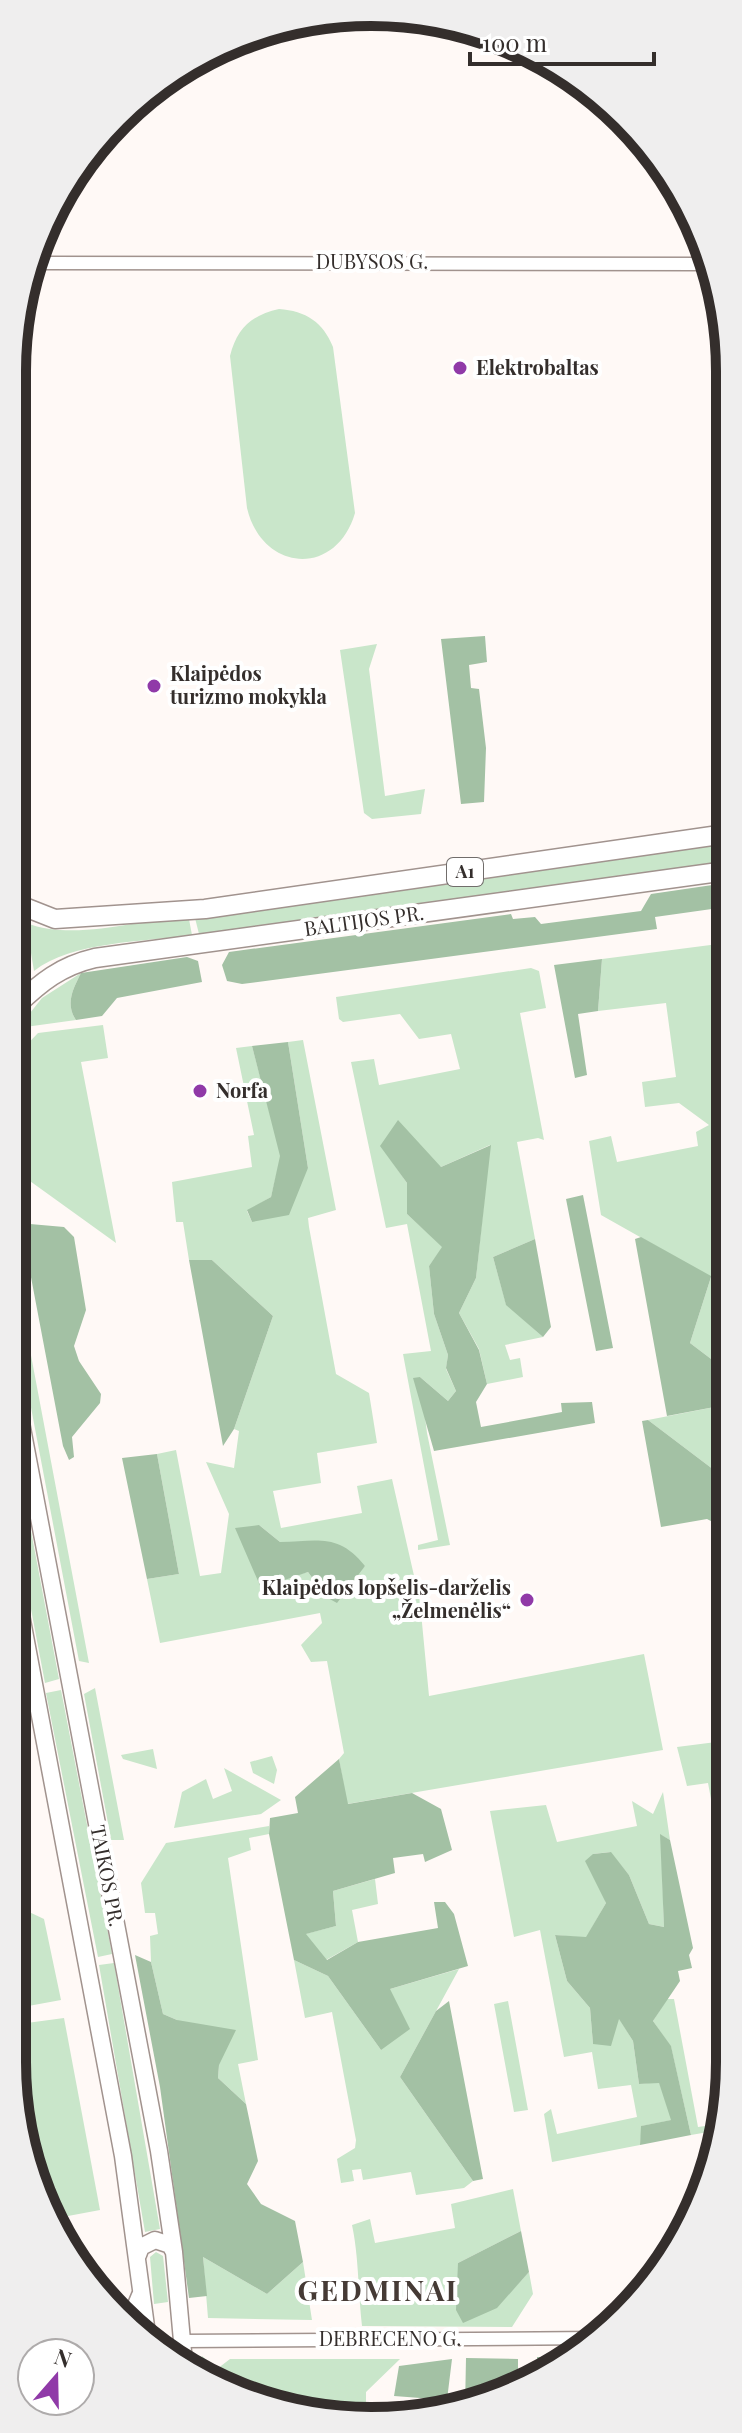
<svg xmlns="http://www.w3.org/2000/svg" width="742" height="2433" viewBox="0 0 742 2433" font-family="'Playfair Display',serif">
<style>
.green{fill:#c9e6ca;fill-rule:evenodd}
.forest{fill:#a3c1a4}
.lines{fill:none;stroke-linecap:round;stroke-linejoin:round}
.minor-casing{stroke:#a1938e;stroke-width:15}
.major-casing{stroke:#a1938e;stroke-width:19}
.highway-casing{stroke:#a1938e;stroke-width:21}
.minor{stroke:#fff;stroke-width:12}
.major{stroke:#fff;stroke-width:16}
.highway{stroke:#fff;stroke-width:18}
.poi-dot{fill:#903aa8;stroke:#fff;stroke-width:3}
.labels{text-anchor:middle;stroke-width:8;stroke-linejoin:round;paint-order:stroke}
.shield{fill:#fff;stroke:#716d6b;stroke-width:2}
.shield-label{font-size:18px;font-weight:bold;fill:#342e2c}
.street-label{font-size:20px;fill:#342e2c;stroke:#fff}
.poi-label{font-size:20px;font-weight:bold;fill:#342e2c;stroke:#fff;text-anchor:start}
.district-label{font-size:28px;font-weight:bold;letter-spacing:2px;fill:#453a35;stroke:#fff}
.rim{fill:none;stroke:#342e2c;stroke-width:10}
</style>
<rect width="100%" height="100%" fill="#fff9f6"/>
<!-- green -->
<path class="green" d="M 279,309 C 306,311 323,322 333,347 L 355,513 C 336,578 262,572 247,508 L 230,356 C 237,328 252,315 279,309 Z
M 377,644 L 369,669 L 385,796 L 425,789 L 421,814 L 372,819 L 364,813 L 340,650 Z
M 726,841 L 726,862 L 199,934 L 194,914 Z
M 188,914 L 192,935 C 146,942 71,941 34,971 L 26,923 C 74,941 138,921 188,914 Z
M 726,943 L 725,1228 L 711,1276 L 725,1284 L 725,1364 L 719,1365 L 690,1343 L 711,1277 L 601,1215 L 589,1141 L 611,1136 L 617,1162 L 698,1146 L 696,1132 L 709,1125 L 679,1103 L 645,1107 L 642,1082 L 676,1077 L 666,1003 L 598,1011 L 602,959 Z
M 531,968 L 539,971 L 546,1008 L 520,1013 L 544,1140 L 538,1138 L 517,1142 L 535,1239 L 493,1257 L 506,1304 L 543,1337 L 505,1345 L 510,1360 L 520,1358 L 523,1377 L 487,1384 L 479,1349 L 459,1313 L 476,1278 L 490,1145 L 441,1167 L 381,1146 L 407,1183 L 407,1214 L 443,1247 L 429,1266 L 434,1314 L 448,1355 L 446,1369 L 456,1391 L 448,1401 L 420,1377 L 427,1433 L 450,1545 L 418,1550 L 418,1545 L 438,1540 L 403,1354 L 431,1351 L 407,1224 L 386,1228 L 351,1062 L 374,1059 L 379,1085 L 460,1069 L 451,1034 L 419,1039 L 400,1014 L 343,1022 L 339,1019 L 336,997 Z
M 81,973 C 73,989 65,1004 76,1020 L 18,1028 L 42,998 Z
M 103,1025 L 108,1058 L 81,1062 L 116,1243 L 16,1171 L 16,1056 L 38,1033 Z
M 303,1040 L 336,1210 L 308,1218 L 309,1227 L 336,1374 L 369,1393 L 377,1443 L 317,1453 L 321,1483 L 273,1491 L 281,1528 L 362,1513 L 357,1486 L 392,1479 L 420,1602 L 429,1696 L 644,1654 L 663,1750 L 347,1804 L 339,1759 L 344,1753 L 327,1661 L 311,1662 L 301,1645 L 322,1623 L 320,1613 L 160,1643 L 147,1579 L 179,1574 L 157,1454 L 176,1450 L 200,1576 L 221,1573 L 229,1514 L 206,1462 L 234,1468 L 239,1431 L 234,1429 L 273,1316 L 212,1260 L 189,1260 L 183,1222 L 176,1222 L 172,1182 L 252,1167 L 248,1136 L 254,1135 L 236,1048 L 252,1046 L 281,1156 L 271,1197 L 247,1211 L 252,1222 L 308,1168 L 288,1042 ZM 259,1525 L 280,1542 L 365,1566 L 326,1597 L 308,1572 L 296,1575 Z
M 17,1281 L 89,1663 L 79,1661 L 15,1323 Z
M 725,1405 L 724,1452 L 714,1470 L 648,1420 Z
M 14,1441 L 59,1679 L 45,1683 L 14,1519 Z
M 95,1688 L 124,1840 L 111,1840 L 110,1834 L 84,1694 Z
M 61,1690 L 112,1954 L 98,1957 L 46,1693 Z
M 724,1741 L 724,1869 L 708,1783 L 687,1786 L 677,1747 Z
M 153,1749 L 157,1769 L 123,1759 L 121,1755 Z
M 272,1756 L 277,1770 L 274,1784 L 253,1773 L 250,1762 Z
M 13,1759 L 22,1811 L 13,1825 Z
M 224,1768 L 281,1800 L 261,1814 L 174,1828 L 182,1792 L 206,1779 L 213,1799 L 232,1791 Z
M 663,1792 L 670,1840 L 661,1835 L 664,1927 L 649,1924 L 629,1875 L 610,1852 L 593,1854 L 606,1903 L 586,1938 L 555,1935 L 567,1981 L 590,2008 L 593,2044 L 619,2018 L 633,2041 L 639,2084 L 659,2082 L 672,2120 L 642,2126 L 640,2145 L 552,2162 L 544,2114 L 551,2109 L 557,2134 L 637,2117 L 631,2085 L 598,2089 L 592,2052 L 564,2057 L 540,1930 L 514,1937 L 490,1811 L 546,1805 L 557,1842 L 637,1826 L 632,1801 L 653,1814 Z
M 269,1826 L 269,1834 L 249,1838 L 251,1850 L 228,1858 L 258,2060 L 238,2064 L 246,2104 L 218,2078 L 219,2065 L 177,2020 L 163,2014 L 151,1962 L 150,1936 L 158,1934 L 155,1913 L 145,1913 L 141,1883 L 166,1843 Z
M 375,1879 L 378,1904 L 352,1910 L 358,1942 L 326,1960 L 305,1934 L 336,1926 L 333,1891 Z
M 18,1908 L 19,1913 L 27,1911 L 44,1919 L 61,2000 L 12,2009 L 13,1909 Z
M 294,1960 L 328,1976 L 381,2050 L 390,1989 L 459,1969 L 400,2077 L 473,2181 L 464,2188 L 416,2195 L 411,2172 L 363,2180 L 361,2169 L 352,2170 L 354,2181 L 341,2183 L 337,2159 L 355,2148 L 356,2140 L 332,2012 L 305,2018 Z
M 114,1963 L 160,2229 L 145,2232 L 99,1965 Z
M 723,1976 L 723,2035 L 713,1978 Z
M 667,1999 L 674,1999 L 698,2127 L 719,2124 L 723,2117 L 723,2132 L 713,2157 L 708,2132 L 691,2135 L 671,2047 L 653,2021 Z
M 508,2001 L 528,2110 L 514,2112 L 494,2004 Z
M 64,2018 L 100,2210 L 52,2219 C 25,2177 12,2075 12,2025 Z
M 513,2189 L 521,2231 L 458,2263 L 496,2308 L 529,2272 L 533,2294 L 512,2327 L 362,2326 C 358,2292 359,2258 352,2225 L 370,2219 L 375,2243 L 455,2228 L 451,2204 Z
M 156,2252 L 163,2256 L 168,2302 L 154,2304 L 150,2257 Z
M 203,2257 L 267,2294 L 303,2262 L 312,2320 L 208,2318 Z
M 202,2356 L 217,2369 L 230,2359 L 400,2359 L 366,2392 L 366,2415 L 325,2418 L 212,2384 L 197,2372 Z"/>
<!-- forest -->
<path class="forest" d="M 485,636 L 487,662 L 469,665 L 471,688 L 479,689 L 486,748 L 484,802 L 461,804 L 441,639 Z
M 726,883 L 726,907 L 655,917 L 657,929 L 242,984 L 227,981 L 222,965 L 229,952 L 511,914 L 513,919 L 535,917 L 541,924 L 641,911 L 651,894 Z
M 187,957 L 198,961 L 202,982 L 117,998 L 102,1016 L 76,1020 C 65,1004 73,989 81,973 Z
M 602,959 L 598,1011 L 578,1014 L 587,1075 L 575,1078 L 554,965 Z
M 288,1042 L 308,1168 L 289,1215 L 252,1222 L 247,1210 L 271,1197 L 280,1156 L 252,1046 Z
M 398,1120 L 441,1167 L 491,1145 L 476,1278 L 459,1313 L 479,1350 L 487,1384 L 476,1402 L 481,1427 L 562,1412 L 561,1403 L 592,1402 L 595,1423 L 434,1451 L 413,1378 L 420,1377 L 448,1401 L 456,1391 L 446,1368 L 448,1355 L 434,1314 L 429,1266 L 442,1247 L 407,1214 L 407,1183 L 380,1146 Z
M 583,1195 L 613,1348 L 596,1351 L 566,1199 Z
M 30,1224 L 64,1227 L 74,1237 L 86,1310 L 74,1346 L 79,1361 L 101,1394 L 100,1403 L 72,1437 L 74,1457 L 69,1460 L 63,1446 L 23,1235 Z
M 725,1228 L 725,1284 L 711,1277 L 690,1343 L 719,1365 L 725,1364 L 725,1405 L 667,1416 L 635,1239 L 641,1237 L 711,1276 Z
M 535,1239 L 551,1327 L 543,1337 L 506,1305 L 493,1257 Z
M 189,1260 L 212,1260 L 273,1316 L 234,1429 L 223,1446 Z
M 648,1420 L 714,1470 L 716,1479 L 724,1477 L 724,1528 L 707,1519 L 661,1527 L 642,1421 Z
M 157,1454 L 179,1574 L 147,1579 L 122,1458 Z
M 259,1525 L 280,1542 C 318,1541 339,1533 365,1566 L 337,1603 L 326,1597 L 308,1572 L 261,1588 L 235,1528 Z
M 339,1759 L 348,1804 L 412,1793 L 441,1809 L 452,1850 L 425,1862 L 423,1854 L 393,1858 L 395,1873 L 333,1891 L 336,1926 L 306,1934 L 327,1960 L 358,1942 L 438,1928 L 434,1902 L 445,1902 L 454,1914 L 468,1966 L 390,1989 L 410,2029 L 381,2050 L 328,1976 L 294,1960 L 269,1834 L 270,1818 L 298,1813 L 295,1797 Z
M 660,1834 L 670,1840 L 693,1948 L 689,1955 L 692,1968 L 678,1971 L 680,1981 L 653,2021 L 671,2046 L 691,2135 L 640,2145 L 641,2126 L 671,2120 L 659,2083 L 639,2084 L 633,2041 L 619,2019 L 611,2046 L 593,2044 L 590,2008 L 567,1981 L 555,1935 L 586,1937 L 606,1903 L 585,1861 L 593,1854 L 611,1852 L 629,1875 L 649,1924 L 664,1927 Z
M 135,1955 L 151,1962 L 163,2014 L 177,2020 L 236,2030 L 219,2065 L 218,2078 L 246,2104 L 258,2161 L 247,2184 L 261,2204 L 295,2221 L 303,2262 L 267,2294 L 203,2257 L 207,2296 L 189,2298 L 160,2087 Z
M 449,2001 L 483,2179 L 473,2181 L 400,2077 L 436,2011 Z
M 521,2231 L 529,2272 L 497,2308 L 463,2323 L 456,2310 L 458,2263 Z
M 537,2357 L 570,2357 L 537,2373 Z
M 466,2358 L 518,2359 L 518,2382 L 486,2386 L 485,2398 L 465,2408 Z
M 452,2359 L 447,2400 L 394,2396 L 399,2366 Z"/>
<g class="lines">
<defs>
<path id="minor" d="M 35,263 L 709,264
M 128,2319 L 138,2295
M 183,2341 L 597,2338"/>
<path id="major" d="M 15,1391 L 159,2151 L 174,2252 L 184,2363
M 14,1578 L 123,2156 L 147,2334
M 138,2255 L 141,2247 L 155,2240 L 170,2245 L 174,2252"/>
<path id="highway" d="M 17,904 L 55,919 L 205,909 L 726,834
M 16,992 L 20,956 L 16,935
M 16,1006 C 41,982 61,966 95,958 L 726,871"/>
</defs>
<!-- minor casing -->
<use href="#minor" class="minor-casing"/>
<!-- major casing -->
<use href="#major" class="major-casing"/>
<!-- highway casing -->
<use href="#highway" class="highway-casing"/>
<!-- minor -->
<use href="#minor" class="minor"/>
<!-- major -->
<use href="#major" class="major"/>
<!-- highway -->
<use href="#highway" class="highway"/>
</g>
<!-- markers -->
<g class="poi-dot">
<circle cx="460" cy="368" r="8"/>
<circle cx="154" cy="686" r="8"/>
<circle cx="200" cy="1091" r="8"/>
<circle cx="527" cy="1600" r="8"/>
</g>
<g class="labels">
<!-- shield labels -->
<rect class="shield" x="447" y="858" width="36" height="28" rx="6"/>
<g class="shield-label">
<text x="465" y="878">A1</text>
</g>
<!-- street labels -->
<g class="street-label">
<text x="372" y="269">DUBYSOS G.</text>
<text transform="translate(364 921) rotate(-8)" y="7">BALTIJOS PR.</text>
<text transform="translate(107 1876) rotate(79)" y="7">TAIKOS PR.</text>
<text x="390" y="2346">DEBRECENO G.</text>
</g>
<!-- poi labels -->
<g class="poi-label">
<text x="476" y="375">Elektrobaltas</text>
<text x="170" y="681">Klaipėdos<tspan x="170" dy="23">turizmo mokykla</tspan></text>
<text x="216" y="1098">Norfa</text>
<text x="511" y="1595" text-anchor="end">Klaipėdos lopšelis-darželis<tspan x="511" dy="23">„Želmenėlis“</tspan></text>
</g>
<!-- district labels -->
<g class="district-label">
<text x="378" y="2301">GEDMINAI</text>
</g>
</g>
<!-- crop -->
<path d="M0 0H742V2433H0ZM371 26H371A345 345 0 0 1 716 371V2062A345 345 0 0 1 371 2407H371A345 345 0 0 1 26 2062V371A345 345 0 0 1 371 26Z" fill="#efeeee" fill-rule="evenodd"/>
<path class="rim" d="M371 26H371A345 345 0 0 1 716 371V2062A345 345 0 0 1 371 2407H371A345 345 0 0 1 26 2062V371A345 345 0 0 1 371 26Z"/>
<!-- north arrow -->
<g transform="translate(56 2377) rotate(20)"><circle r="38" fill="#ffffff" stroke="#aeabab" stroke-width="2"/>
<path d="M0-6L14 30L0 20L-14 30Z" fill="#903aa8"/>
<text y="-12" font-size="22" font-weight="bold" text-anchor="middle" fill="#342e2c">N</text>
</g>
<!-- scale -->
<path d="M470 52v12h184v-12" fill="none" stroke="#342e2c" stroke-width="4"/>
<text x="482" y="52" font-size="24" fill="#342e2c" stroke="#ffffff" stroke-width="6" paint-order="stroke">100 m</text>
</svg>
